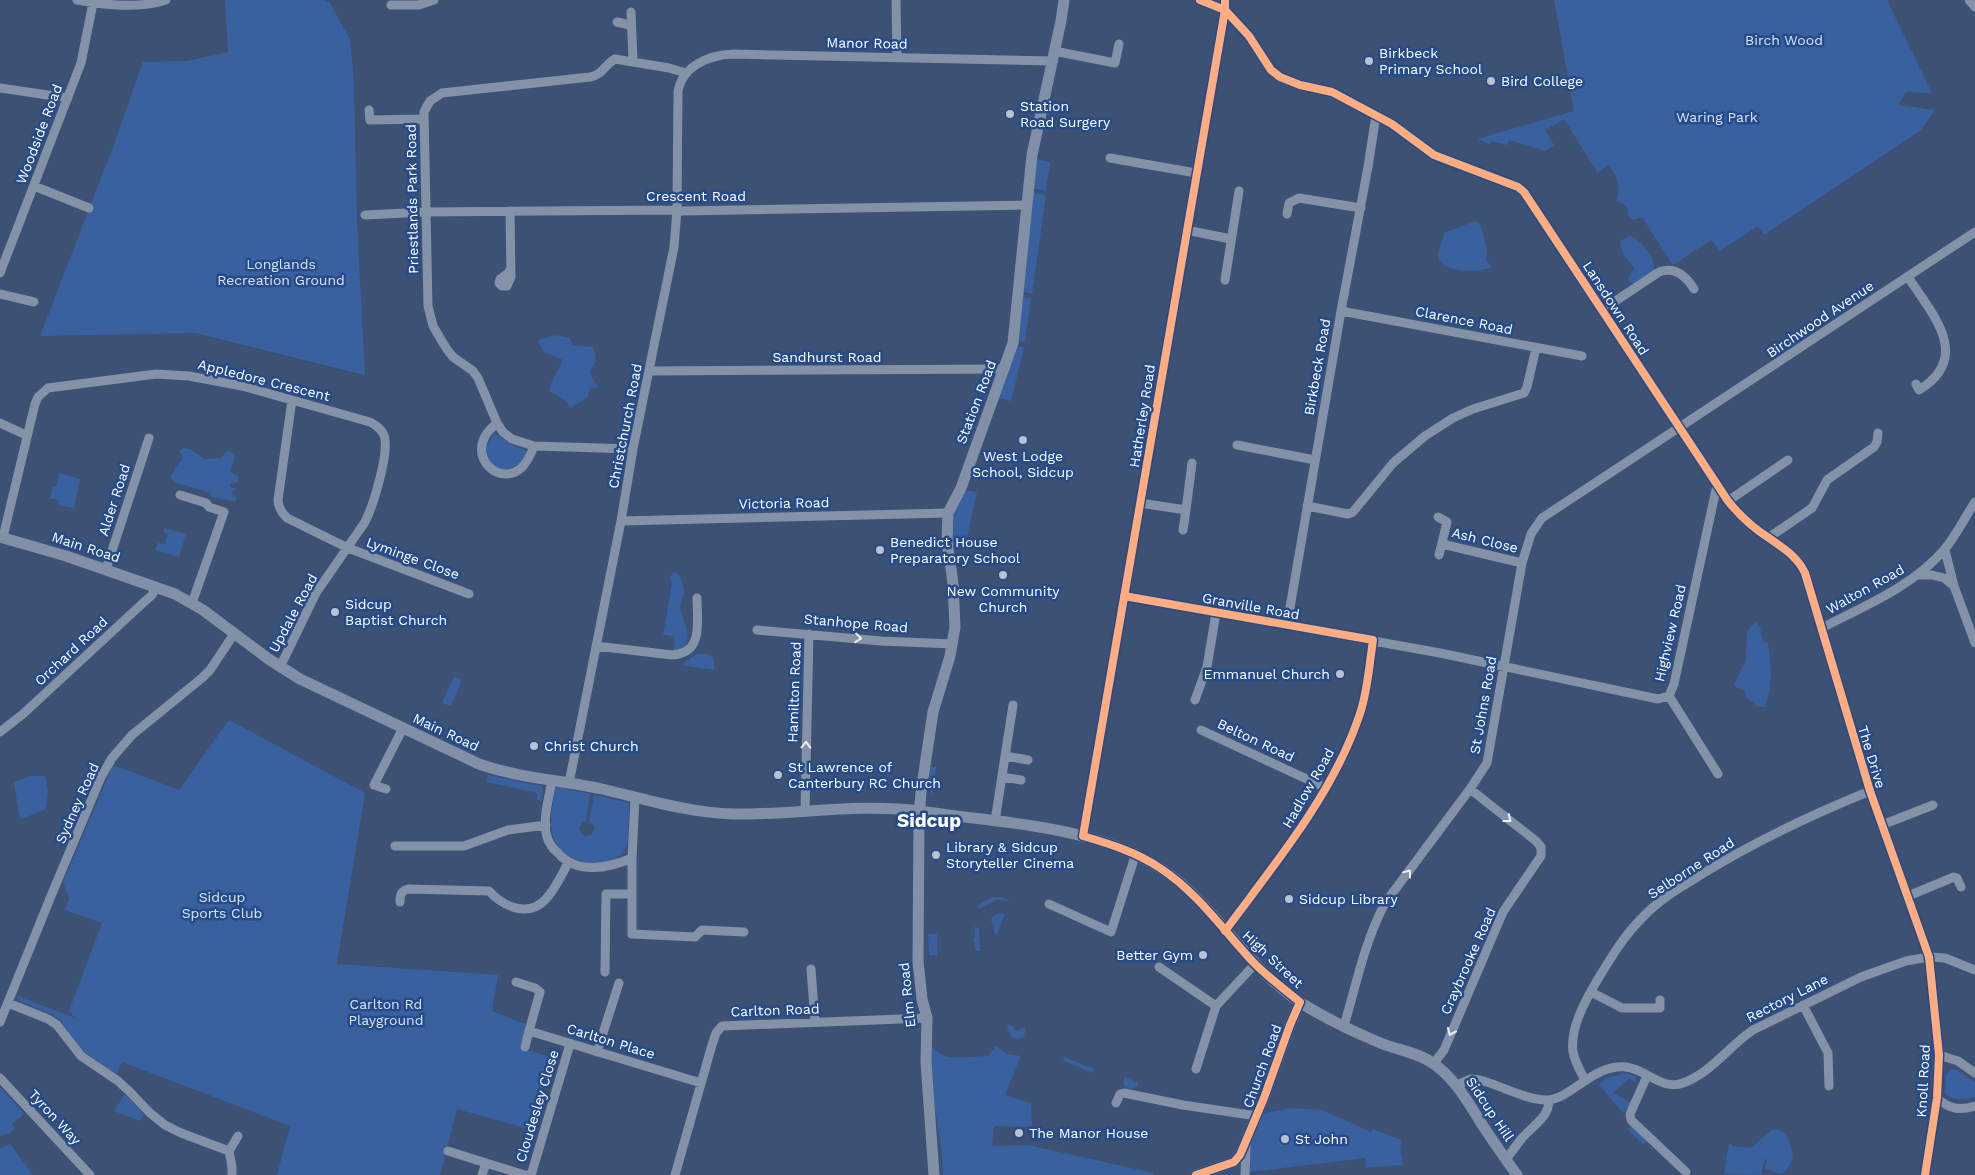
<svg xmlns="http://www.w3.org/2000/svg" width="1975" height="1175" viewBox="0 0 1975 1175" font-family="'Work Sans',sans-serif">
<style>
.green{fill:#3a619f}
.lines{fill:none;stroke-linecap:round;stroke-linejoin:round}
.minor{stroke:#8392a7;stroke-width:9}
.major{stroke:#8290a7;stroke-width:11}
.cycleway-casing{stroke:#264b8a;stroke-width:11}
.cycleway{stroke:#ffac80;stroke-width:8}
.oneway{stroke:#eceff2}
.poi-dot{fill:#bbc2ce;stroke:#264b8a;stroke-width:2}
.labels{text-anchor:middle;stroke-width:5;stroke-linejoin:round;paint-order:stroke}
.park-label{font-size:14px;fill:#d7e4f7;stroke:#264b8a}
.street-label{font-size:14px;fill:#fff;stroke:#264b8a}
.poi-label{font-size:14px;fill:#fff;stroke:#264b8a;text-anchor:start}
.district-label{font-size:19px;font-weight:bold;fill:#fff;stroke:#264b8a}
</style>
<rect width="100%" height="100%" fill="#3c5174"/>
<!-- green -->
<path class="green" d="M 225,0 L 324,0 L 330,3 L 350,39 L 354,82 L 357,223 L 365,375 L 196,333 L 40,336 L 113,147 L 143,62 L 187,61 L 228,52 Z
M 1554,0 L 1887,0 L 1932,93 L 1906,92 L 1898,105 L 1935,110 L 1920,131 L 1764,235 L 1758,226 L 1720,251 L 1711,240 L 1673,265 L 1642,217 L 1634,220 L 1628,216 L 1628,208 L 1624,204 L 1616,201 C 1622,186 1617,177 1608,165 L 1598,173 L 1564,119 L 1545,130 L 1554,145 L 1545,151 L 1509,140 L 1507,145 L 1491,141 L 1490,144 L 1477,139 L 1574,111 Z
M 1036,159 L 1050,162 L 1046,191 L 1033,188 Z
M 1033,193 L 1046,195 L 1032,294 L 1024,292 Z
M 1475,221 L 1479,223 L 1482,229 L 1487,251 L 1486,260 L 1492,267 C 1481,273 1445,273 1439,260 C 1436,253 1443,241 1444,233 Z
M 1629,236 C 1641,239 1656,258 1654,271 L 1635,285 L 1628,280 L 1631,272 L 1635,269 C 1627,259 1621,254 1620,241 Z
M 1023,297 L 1031,298 L 1025,342 L 1019,341 Z
M 557,335 L 569,338 L 573,345 L 593,347 C 597,357 597,361 590,370 L 592,378 L 598,387 L 589,389 L 588,397 L 570,408 L 566,401 L 549,391 C 551,379 558,371 563,360 L 544,352 L 538,340 Z
M 1018,346 L 1024,347 L 1011,401 L 998,398 Z
M 495,433 L 514,446 L 527,451 C 524,463 515,467 504,470 C 489,466 485,460 486,445 Z
M 183,448 L 190,449 L 204,459 L 221,458 L 227,451 L 231,452 L 235,457 L 230,472 L 238,476 L 238,482 L 230,484 L 230,487 L 237,489 L 231,492 L 237,498 L 235,501 L 211,497 L 211,493 L 181,484 L 179,485 L 170,478 L 177,465 L 182,460 L 182,455 L 179,451 Z
M 59,473 L 80,479 L 74,508 L 58,505 L 59,500 L 50,498 L 53,487 L 56,487 Z
M 964,490 L 977,492 L 965,547 L 952,545 L 955,509 Z
M 164,528 L 186,534 L 179,557 L 155,550 L 158,543 L 165,544 L 168,534 L 163,532 Z
M 673,572 L 679,575 C 682,580 684,588 684,594 C 683,598 680,602 680,606 C 681,620 699,644 676,651 L 673,650 L 675,643 L 672,636 L 663,635 L 672,583 L 670,578 Z
M 1756,622 L 1760,628 L 1763,641 L 1768,643 C 1771,665 1774,687 1764,707 L 1758,707 L 1745,696 L 1744,689 L 1737,688 L 1734,685 L 1746,660 L 1747,631 Z
M 696,654 C 710,653 716,654 714,670 L 682,665 Z
M 454,676 L 462,680 L 451,706 L 442,703 Z
M 229,720 L 365,793 L 337,964 L 498,975 L 492,1011 L 527,1025 L 521,1048 L 553,1058 L 529,1129 L 457,1109 L 440,1175 L 277,1175 L 290,1126 L 122,1062 L 116,1075 L 80,1049 L 61,1021 L 53,1015 L 18,1000 L 17,996 L 75,1018 L 69,1011 L 102,923 L 65,910 L 69,899 L 63,882 L 113,765 L 179,790 Z
M 931,767 L 936,767 L 932,797 L 929,787 Z
M 488,775 L 541,786 L 543,790 L 542,801 L 537,800 L 537,793 L 487,782 Z
M 31,776 L 45,776 L 48,791 L 46,809 L 22,819 L 19,815 L 14,782 Z
M 557,787 L 590,794 L 586,821 L 582,823 L 579,828 L 581,834 L 585,836 L 591,835 L 595,829 L 594,825 L 589,821 L 594,795 L 629,803 L 628,841 C 623,873 565,869 554,839 C 548,824 553,804 555,788 Z
M 993,897 L 1002,897 L 1011,901 L 996,900 L 979,909 L 978,905 Z
M 1000,913 L 1005,914 L 996,936 L 991,920 L 993,916 Z
M 975,926 L 979,929 L 980,951 L 976,951 L 973,938 L 975,937 Z
M 928,934 L 937,934 L 937,955 L 929,955 Z
M 1008,1024 L 1013,1026 L 1016,1031 L 1024,1028 L 1026,1030 L 1023,1038 L 1015,1039 L 1011,1036 L 1007,1027 Z
M 996,1046 L 1007,1054 L 1021,1056 L 1005,1095 L 1031,1103 L 1032,1127 L 994,1126 L 992,1146 L 1028,1145 L 1154,1173 L 1153,1175 L 943,1175 L 942,1154 L 926,1048 L 934,1048 C 944,1063 972,1056 988,1056 Z
M 1064,1057 L 1094,1069 L 1092,1073 L 1063,1060 Z
M 1951,1069 L 1957,1070 L 1975,1082 L 1975,1097 C 1964,1100 1955,1101 1945,1094 L 1946,1075 Z
M 1625,1073 L 1636,1076 L 1636,1083 L 1629,1078 L 1613,1093 L 1631,1103 L 1623,1113 L 1599,1084 L 1607,1078 Z
M 1125,1077 L 1139,1083 L 1137,1087 L 1131,1089 L 1124,1086 L 1123,1082 Z
M 0,1087 L 24,1114 L 12,1124 L 15,1128 L 10,1133 L 0,1136 Z
M 125,1094 L 144,1115 L 140,1121 L 114,1111 Z
M 1293,1108 L 1322,1110 L 1371,1132 L 1372,1129 L 1402,1140 L 1400,1149 L 1403,1165 L 1365,1168 L 1366,1158 L 1249,1172 C 1248,1147 1249,1134 1264,1113 Z
M 1631,1125 L 1647,1141 L 1643,1144 L 1627,1129 Z
M 1773,1129 L 1783,1131 C 1794,1146 1798,1161 1782,1174 L 1765,1169 L 1767,1161 L 1765,1158 L 1761,1175 L 1724,1174 L 1729,1143 L 1733,1146 L 1751,1148 Z
M 10,1144 L 33,1175 L 0,1175 L 0,1148 Z"/>
<g class="lines">
<!-- minor -->
<path class="minor" d="M 77,0 C 106,5 138,9 166,0
M 896,0 L 897,58
M 1200,0 L 1225,10 L 1249,36 L 1271,70 L 1280,77 L 1300,85 L 1332,92 L 1392,124 L 1434,155 L 1518,187 L 1524,192 L 1728,501 C 1740,516 1753,528 1769,538 C 1784,549 1797,556 1805,573 L 1870,791 L 1929,957 L 1939,1055 L 1937,1098 L 1925,1175
M 1969,0 L 1975,7
M 391,5 L 419,5 L 434,0
M 631,12 L 633,61
M 617,22 L 630,25
M 1054,51 L 1115,63 L 1119,44
M 0,88 L 68,98
M 369,110 L 370,120 L 424,119
M 1110,158 L 1196,173
M 34,186 L 89,208
M 510,211 L 511,277 L 507,286 L 502,286 L 499,283 L 500,279 L 508,273 L 511,269
M 1287,214 L 1289,203 L 1299,198 L 1361,208
M 365,215 L 426,212 L 677,210 L 682,211 L 1026,205
M 1186,230 L 1231,239
M 0,273 L 81,63 L 93,3
M 1908,277 C 1932,314 1973,357 1919,390 L 1916,384
M 1225,280 L 1239,191
M 0,294 L 34,302
M 1602,310 L 1659,272 C 1675,266 1686,276 1694,289
M 1341,311 L 1582,356
M 649,371 L 1005,369
M 292,400 L 278,500 C 278,508 282,513 287,518 L 348,548 L 469,594
M 0,423 L 26,435
M 497,423 C 491,428 485,434 483,441 C 475,463 501,484 520,469 C 527,464 531,454 534,446
M 1237,445 L 1315,460
M 633,449 L 534,446 L 512,439 L 503,432 L 497,423 L 478,378 L 473,371 L 453,357 L 446,348 L 433,326 L 428,306 L 424,112 L 430,101 L 442,93 L 590,77 C 604,74 604,65 615,59 L 669,68 L 686,73
M 180,495 L 206,503 L 209,507 L 224,512 L 192,603
M 1728,501 L 1788,460
M 1140,503 L 1186,510 L 1192,463
M 1307,506 L 1348,514 L 1353,512 L 1393,463 L 1425,436 L 1453,418 L 1473,409 L 1524,393 L 1527,387 L 1536,348
M 1438,517 L 1447,522 L 1439,555
M 621,521 L 948,513
M 1183,530 L 1186,510
M 3,537 L 35,404 L 38,397 L 48,388 L 156,374 L 189,376 L 242,386 L 370,422 C 376,425 381,429 384,435 C 390,452 373,506 365,522 L 316,593 L 280,667
M 1768,538 L 1812,508 L 1827,480 L 1874,447 L 1877,442 L 1878,433
M 1442,544 L 1522,563
M 1945,550 L 1954,586
M 106,569 L 149,438
M 1917,575 L 1932,575 L 1944,578 L 1954,586 L 1975,643
M 1124,596 L 1440,653 L 1658,699 L 1669,696
M 1287,625 L 1341,311 L 1368,167 L 1376,115
M 1822,628 C 1864,606 1912,587 1944,550 C 1956,536 1965,517 1975,502
M 757,630 L 881,641 L 953,644
M 596,646 L 672,655 C 704,653 697,622 697,598
M 1669,696 L 1674,684 L 1717,485
M 1669,696 L 1718,774
M 1195,700 L 1207,667 L 1216,613
M 1201,730 L 1326,788
M 0,732 L 23,714 L 143,603 L 152,595 L 156,587
M 1005,756 L 1028,760
M 1002,777 L 1021,780
M 552,780 C 549,798 542,820 547,837 C 549,843 553,849 558,853 C 577,875 609,868 632,858 L 635,798
M 569,783 L 621,521 L 633,449 L 674,247 L 677,210 L 678,92 C 682,66 709,55 733,54 L 1052,61
M 386,789 L 374,785 L 403,728
M 805,811 L 809,634
M 995,821 L 1013,705
M 1882,825 L 1933,805
M 1083,836 L 1225,10 L 1225,0
M 395,846 L 464,846 L 508,830 L 546,825
M 632,858 L 632,934 L 695,937 L 702,930 L 744,932
M 1908,896 L 1954,877 L 1957,878 L 1961,887
M 400,902 C 400,895 401,891 408,889 L 489,891 C 503,906 527,918 545,900 C 555,890 561,876 568,863
M 1049,904 L 1111,932 L 1136,853
M 1225,931 C 1273,866 1330,798 1357,722 C 1367,697 1369,667 1373,640
M 1159,967 L 1216,1006
M 811,969 L 815,1022
M 605,972 L 606,894 L 632,894
M 516,982 L 535,988 L 540,992 L 529,1031
M 1591,992 L 1622,1008 L 1660,1008 L 1660,1000
M 8,1003 L 48,1019 L 57,1025 L 81,1056 L 118,1081 L 130,1092 L 150,1113 L 165,1125 L 181,1133 L 229,1151 L 232,1167 L 232,1175
M 1803,1005 L 1828,1053 L 1829,1086
M 0,1022 L 51,896 L 101,777 L 112,758 L 132,735 L 202,678 L 210,670 L 234,634
M 1344,1026 C 1356,985 1365,941 1385,903 L 1470,789 L 1487,763 L 1522,563 L 1531,534 L 1542,518 L 1975,232
M 525,1047 L 529,1031 L 701,1083
M 597,1052 L 619,983
M 1939,1055 L 1958,1061 L 1975,1073
M 1434,1063 L 1444,1050 L 1503,912 L 1541,856 L 1541,847 L 1536,841 L 1470,789
M 1196,1069 L 1216,1006 L 1255,964
M 1647,1076 L 1630,1114 L 1631,1120 L 1686,1172
M 0,1078 L 90,1175
M 1585,1080 C 1580,1071 1575,1062 1573,1052 C 1570,1029 1584,1003 1595,984 C 1609,961 1622,938 1641,919 C 1657,901 1679,888 1699,876 C 1753,842 1811,815 1870,791
M 1457,1085 L 1471,1079 L 1480,1080 C 1500,1085 1526,1100 1546,1100 C 1571,1100 1592,1064 1626,1067 C 1646,1069 1662,1091 1683,1083 C 1711,1073 1729,1046 1753,1030 L 1861,977 L 1906,961 L 1929,957 L 1945,958 L 1975,970
M 1937,1098 C 1949,1109 1960,1111 1975,1106
M 1116,1103 L 1120,1094 L 1124,1093 L 1183,1105 L 1257,1116
M 229,1151 L 238,1136
M 448,1151 L 486,1163 L 482,1175
M 1506,1159 C 1512,1152 1517,1144 1523,1137 C 1534,1125 1549,1117 1549,1100
M 486,1163 L 525,1175
M 529,1175 L 532,1172 L 570,1044
M 675,1175 L 712,1045 L 716,1033 L 722,1026 L 927,1018
M 1245,1175 L 1246,1146"/>
<!-- major -->
<path class="major" d="M 0,537 L 66,556 L 175,594 L 203,610 L 270,660 L 300,679 L 479,764 C 519,778 561,780 602,789 C 645,799 689,813 733,814 C 795,815 858,803 920,811 C 1008,825 1114,824 1184,886 C 1225,923 1254,972 1301,1003 C 1325,1018 1352,1031 1378,1042 C 1396,1050 1418,1052 1434,1064 C 1458,1081 1471,1108 1487,1132 C 1497,1147 1507,1161 1517,1175
M 934,1175 L 926,1062 L 927,1018 L 922,999 L 918,961 L 919,819 L 921,792 L 933,712 L 950,656 L 955,627 L 953,583 L 947,541 L 948,513 L 961,488 L 1013,343 L 1032,155 L 1061,21 L 1064,0
M 1196,1175 L 1234,1162 L 1240,1155 L 1264,1098 L 1290,1025 L 1300,1002"/>
<defs>
<path id="cycleway" d="M 1200,0 L 1225,10 L 1249,36 L 1271,70 L 1280,77 L 1300,85 L 1332,92 L 1392,124 L 1434,155 L 1518,187 L 1524,192 L 1728,501 C 1740,516 1753,528 1769,538 C 1784,549 1797,556 1805,573 L 1870,791 L 1929,957 L 1939,1055 L 1937,1098 L 1925,1175
M 1124,596 L 1373,640 C 1369,667 1367,697 1357,722 C 1330,798 1273,866 1225,931
M 1196,1175 L 1234,1162 L 1240,1155 L 1264,1098 L 1290,1025 L 1300,1002 C 1285,990 1268,977 1254,963 C 1223,930 1198,893 1160,868 C 1136,852 1110,844 1083,836 L 1225,10 L 1225,0"/>
</defs>
<!-- cycleway casing -->
<use href="#cycleway" class="cycleway-casing"/>
<!-- cycleway -->
<use href="#cycleway" class="cycleway"/>
</g>
<!-- one-way arrows -->
<defs><path id="oneway-chevron" d="M-2-3.5L2.5 0L-2 3.5" fill="none" stroke-width="1.6" stroke-linecap="round" stroke-linejoin="round" transform="scale(1.25)"/></defs>
<g class="oneway">
<use href="#oneway-chevron" transform="translate(858 638) rotate(6)"/>
<use href="#oneway-chevron" transform="translate(806 745) rotate(-88)"/>
<use href="#oneway-chevron" transform="translate(1508 819) rotate(38)"/>
<use href="#oneway-chevron" transform="translate(1408 873) rotate(-53)"/>
<use href="#oneway-chevron" transform="translate(1451 1032) rotate(113)"/>
</g>
<!-- markers -->
<g class="poi-dot">
<circle cx="1369" cy="61" r="5"/>
<circle cx="1491" cy="81" r="5"/>
<circle cx="1010" cy="114" r="5"/>
<circle cx="1023" cy="440" r="5"/>
<circle cx="880" cy="550" r="5"/>
<circle cx="1003" cy="575" r="5"/>
<circle cx="335" cy="612" r="5"/>
<circle cx="1340" cy="674" r="5"/>
<circle cx="534" cy="746" r="5"/>
<circle cx="778" cy="775" r="5"/>
<circle cx="936" cy="855" r="5"/>
<circle cx="1289" cy="899" r="5"/>
<circle cx="1203" cy="955" r="5"/>
<circle cx="1019" cy="1133" r="5"/>
<circle cx="1285" cy="1139" r="5"/>
</g>
<g class="labels">
<!-- park labels -->
<g class="park-label">
<text x="1784" y="45">Birch Wood</text>
<text x="1717" y="122">Waring Park</text>
<text x="281" y="269">Longlands<tspan x="281" dy="16">Recreation Ground</tspan></text>
<text x="222" y="902">Sidcup<tspan x="222" dy="16">Sports Club</tspan></text>
<text x="386" y="1009">Carlton Rd<tspan x="386" dy="16">Playground</tspan></text>
</g>
<!-- street labels -->
<g class="street-label">
<text transform="translate(867 43) rotate(1)" y="5">Manor Road</text>
<text transform="translate(39 134) rotate(-69)" y="5">Woodside Road</text>
<text x="696" y="201">Crescent Road</text>
<text transform="translate(412 199) rotate(-91)" y="5">Priestlands Park Road</text>
<text transform="translate(1616 308) rotate(57)" y="5">Lansdown Road</text>
<text transform="translate(1820 319) rotate(-34)" y="5">Birchwood Avenue</text>
<text transform="translate(1464 320) rotate(11)" y="5">Clarence Road</text>
<text x="827" y="362">Sandhurst Road</text>
<text transform="translate(1317 367) rotate(-80)" y="5">Birkbeck Road</text>
<text transform="translate(264 380) rotate(14)" y="5">Appledore Crescent</text>
<text transform="translate(976 402) rotate(-69)" y="5">Station Road</text>
<text transform="translate(1142 416) rotate(-81)" y="5">Hatherley Road</text>
<text transform="translate(625 426) rotate(-79)" y="5">Christchurch Road</text>
<text transform="translate(114 500) rotate(-72)" y="5">Alder Road</text>
<text transform="translate(784 503) rotate(-1)" y="5">Victoria Road</text>
<text transform="translate(1485 540) rotate(14)" y="5">Ash Close</text>
<text transform="translate(86 547) rotate(18)" y="5">Main Road</text>
<text transform="translate(413 558) rotate(20)" y="5">Lyminge Close</text>
<text transform="translate(1865 589) rotate(-29)" y="5">Walton Road</text>
<text transform="translate(1251 606) rotate(10)" y="5">Granville Road</text>
<text transform="translate(293 613) rotate(-62)" y="5">Updale Road</text>
<text transform="translate(856 623) rotate(5)" y="5">Stanhope Road</text>
<text transform="translate(1670 633) rotate(-77)" y="5">Highview Road</text>
<text transform="translate(71 651) rotate(-43)" y="5">Orchard Road</text>
<text transform="translate(794 692) rotate(-88)" y="5">Hamilton Road</text>
<text transform="translate(1483 705) rotate(-80)" y="5">St Johns Road</text>
<text transform="translate(446 732) rotate(25)" y="5">Main Road</text>
<text transform="translate(1256 740) rotate(25)" y="5">Belton Road</text>
<text transform="translate(1872 757) rotate(73)" y="5">The Drive</text>
<text transform="translate(1308 788) rotate(-60)" y="5">Hadlow Road</text>
<text transform="translate(77 803) rotate(-66)" y="5">Sydney Road</text>
<text transform="translate(1691 868) rotate(-33)" y="5">Selborne Road</text>
<text transform="translate(1273 959) rotate(43)" y="5">High Street</text>
<text transform="translate(1468 961) rotate(-66)" y="5">Craybrooke Road</text>
<text transform="translate(907 995) rotate(-96)" y="5">Elm Road</text>
<text transform="translate(1787 998) rotate(-27)" y="5">Rectory Lane</text>
<text transform="translate(775 1010) rotate(-2)" y="5">Carlton Road</text>
<text transform="translate(611 1041) rotate(17)" y="5">Carlton Place</text>
<text transform="translate(1262 1066) rotate(-70)" y="5">Church Road</text>
<text transform="translate(1923 1081) rotate(-87)" y="5">Knoll Road</text>
<text transform="translate(537 1106) rotate(-73)" y="5">Cloudesley Close</text>
<text transform="translate(1490 1109) rotate(56)" y="5">Sidcup Hill</text>
<text transform="translate(55 1117) rotate(47)" y="5">Tyron Way</text>
</g>
<!-- poi labels -->
<g class="poi-label">
<text x="1379" y="58">Birkbeck<tspan x="1379" dy="16">Primary School</tspan></text>
<text x="1501" y="86">Bird College</text>
<text x="1020" y="111">Station<tspan x="1020" dy="16">Road Surgery</tspan></text>
<text x="1023" y="461" text-anchor="middle">West Lodge<tspan x="1023" dy="16">School, Sidcup</tspan></text>
<text x="890" y="547">Benedict House<tspan x="890" dy="16">Preparatory School</tspan></text>
<text x="1003" y="596" text-anchor="middle">New Community<tspan x="1003" dy="16">Church</tspan></text>
<text x="345" y="609">Sidcup<tspan x="345" dy="16">Baptist Church</tspan></text>
<text x="1330" y="679" text-anchor="end">Emmanuel Church</text>
<text x="544" y="751">Christ Church</text>
<text x="788" y="772">St Lawrence of<tspan x="788" dy="16">Canterbury RC Church</tspan></text>
<text x="946" y="852">Library &amp; Sidcup<tspan x="946" dy="16">Storyteller Cinema</tspan></text>
<text x="1299" y="904">Sidcup Library</text>
<text x="1193" y="960" text-anchor="end">Better Gym</text>
<text x="1029" y="1138">The Manor House</text>
<text x="1295" y="1144">St John</text>
</g>
<!-- district labels -->
<g class="district-label">
<text x="929" y="827">Sidcup</text>
</g>
</g>
</svg>
